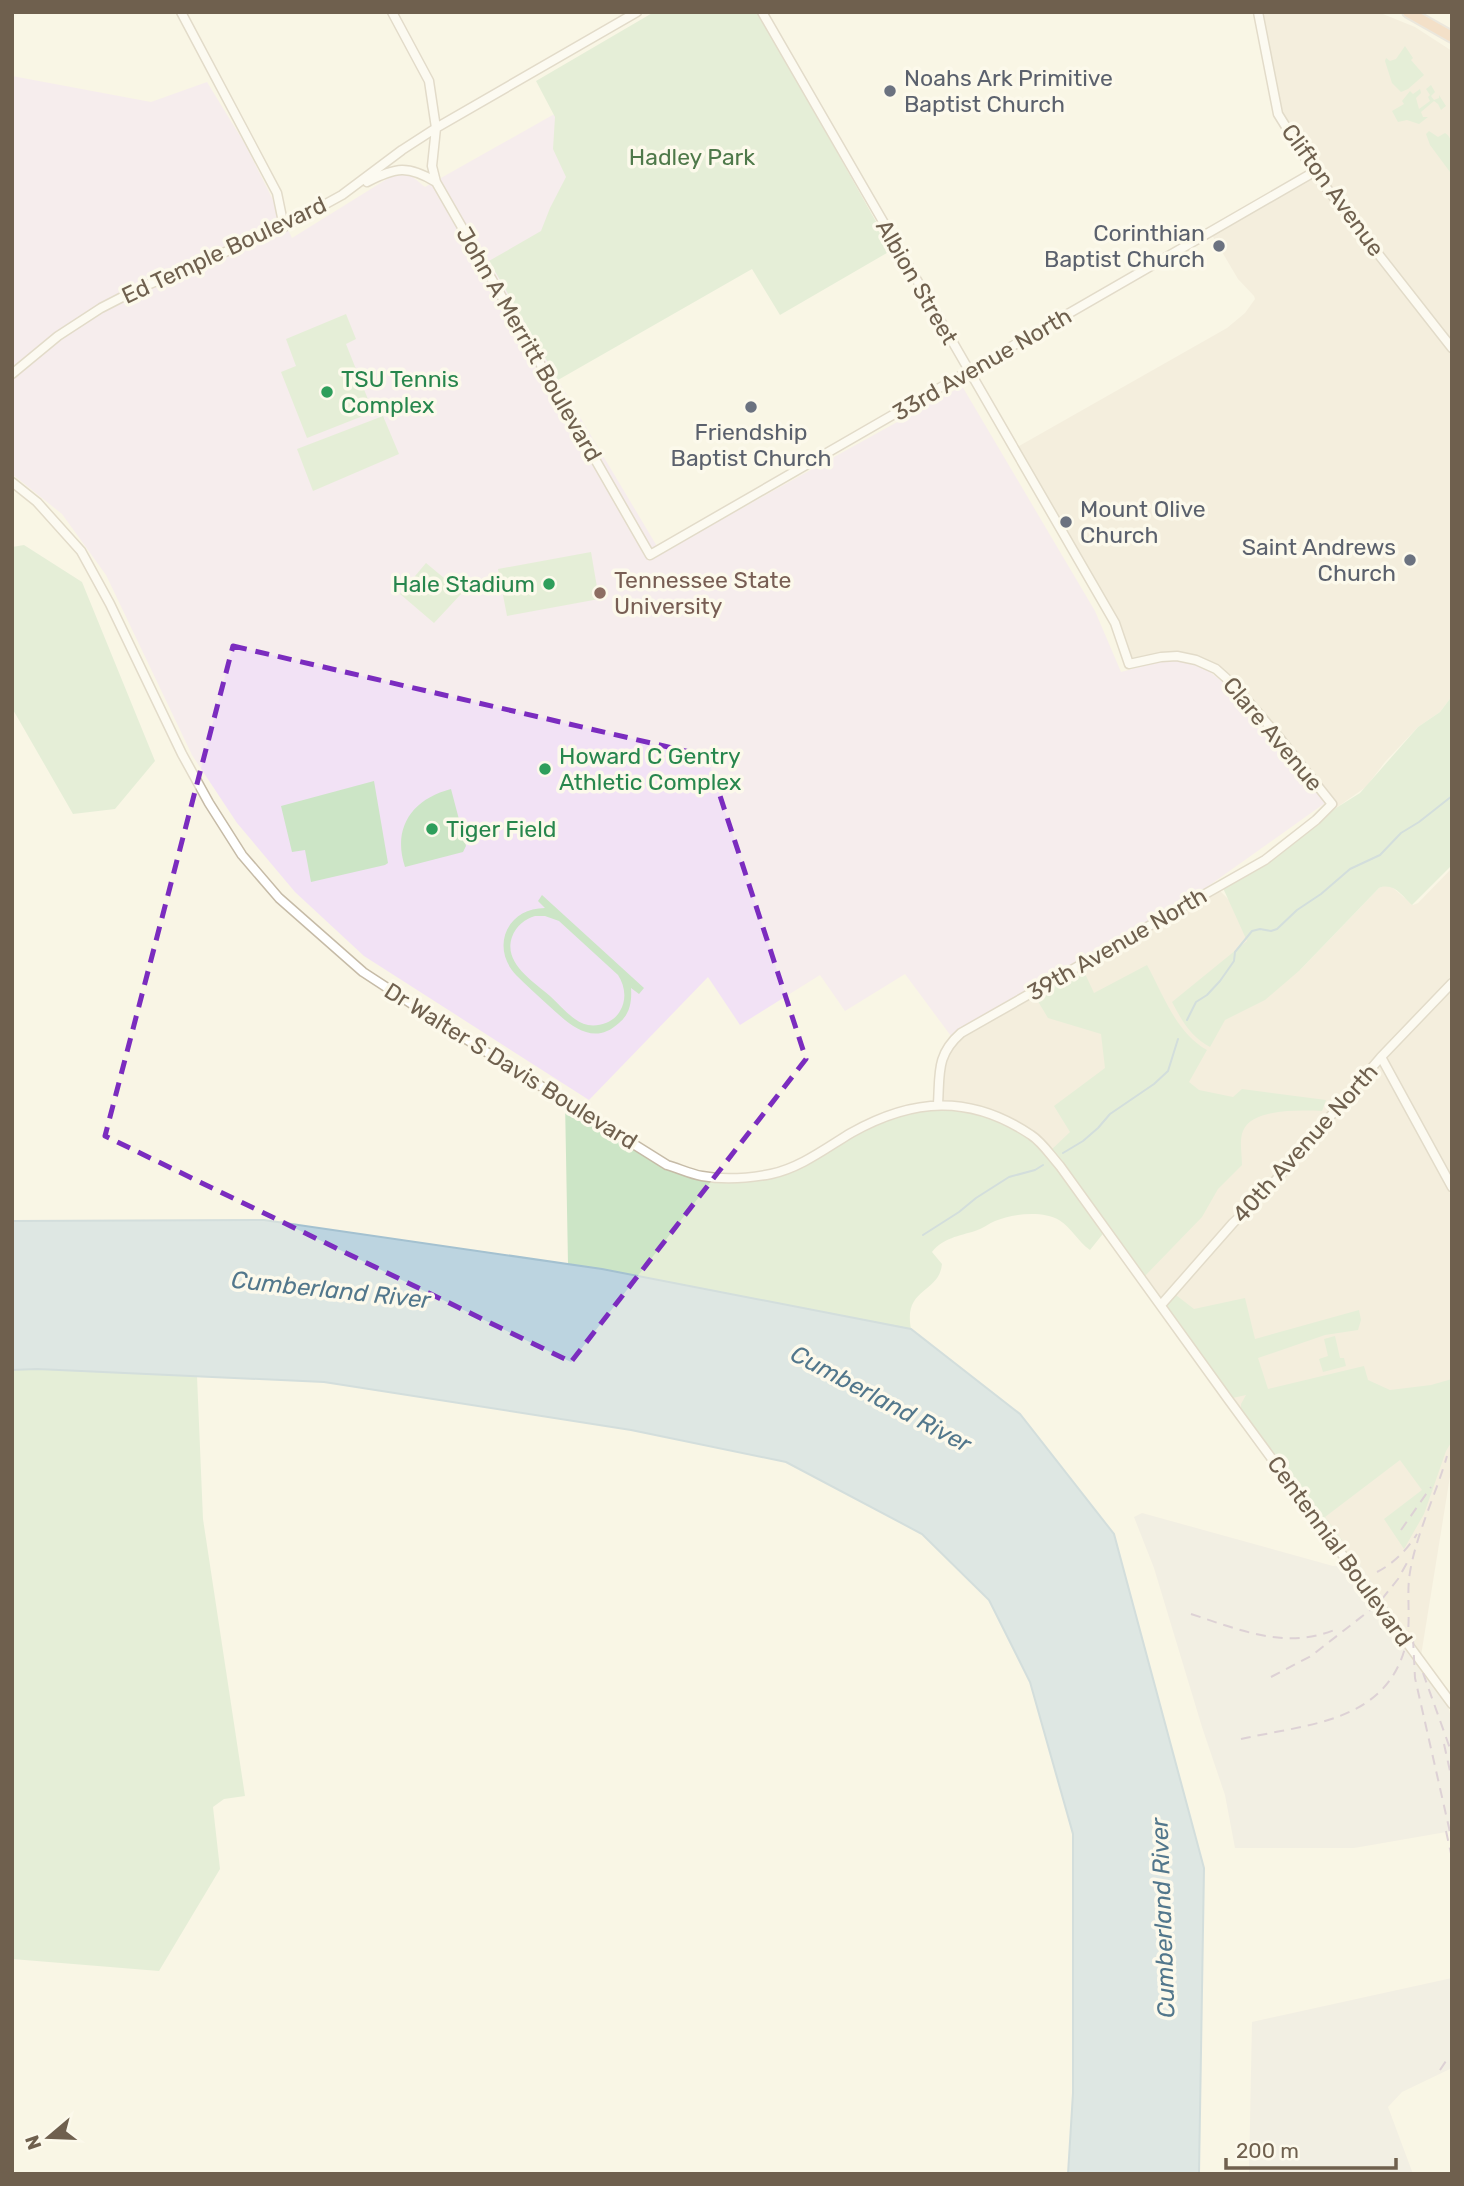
<svg xmlns="http://www.w3.org/2000/svg" width="1464" height="2186" viewBox="0 0 1464 2186" font-family="Rubik,sans-serif">
<style>
.residential{fill:#ede5d3}
.industrial{fill:#e9e6df}
.education{fill:#f2e2f5}
.green{fill:#cce5c6;fill-rule:evenodd}
.water{fill:#bcd4e0;stroke:#a4c1d0;stroke-width:2}
.lines{fill:none;stroke-linecap:round;stroke-linejoin:round}
.stream{stroke:#a4c1d0;stroke-width:2}
.secondary-casing{stroke:#c6bba7;stroke-width:11}
.highway-casing{stroke:#dad6d1;stroke-width:14}
.secondary{stroke:#fff;stroke-width:8}
.highway{stroke:#ecc5a4;stroke-width:10}
.rail{stroke:#baa5c1;stroke-width:2;stroke-dasharray:10 7;stroke-linecap:butt}
.marked{fill:none;stroke:#7b2cbf;stroke-width:5;stroke-dasharray:14 9;stroke-linejoin:round}
.worship-dot{fill:#6b7280;stroke:#fcf9eb;stroke-width:2.5}
.leisure-dot{fill:#2e9e5b;stroke:#fcf9eb;stroke-width:2.5}
.education-dot{fill:#8d6e63;stroke:#fcf9eb;stroke-width:2.5}
.labels{text-anchor:middle;stroke-width:7;stroke-linejoin:round;paint-order:stroke}
.worship-label{font-size:23px;fill:#5b616d;stroke:#fcf9eb;text-anchor:start}
.park-label{font-size:23px;fill:#4f794a;stroke:#fcf9eb}
.street-label{font-size:23px;fill:#6f604e;stroke:#fcf9eb}
.leisure-label{font-size:23px;fill:#27864d;stroke:#fcf9eb;text-anchor:start}
.education-label{font-size:23px;fill:#785e54;stroke:#fcf9eb;text-anchor:start}
.water-label{font-size:24px;font-style:italic;fill:#52778c;stroke:#fcf9eb}
</style>
<rect width="100%" height="100%" fill="#f9f5e5"/>
<!-- residential -->
<path class="residential" d="M 1258,12 L 1378,12 L 1415,27 L 1452,51 L 1452,696 L 1440,712 L 1418,727 L 1385,762 L 1366,787 L 1336,808 L 1216,669 L 1190,658 L 1129,664 L 1115,623 L 1014,449 L 1227,328 L 1245,313 L 1255,299 L 1254,296 L 1238,279 L 1212,235 L 1314,172 L 1278,114 Z
M 1452,868 L 1452,1464 L 1420,1662 L 1110,1236 L 938,1104 L 939,1071 L 949,1045 L 1216,887 L 1300,970 L 1379,888 L 1386,885 L 1392,887 L 1413,905 L 1418,903 Z"/>
<!-- industrial -->
<path class="industrial" d="M 1142,1513 L 1333,1566 L 1360,1565 L 1443,1687 L 1452,1721 L 1452,1831 L 1354,1848 L 1235,1848 L 1225,1795 L 1202,1727 L 1154,1568 L 1134,1517 Z
M 1452,1978 L 1452,2068 L 1402,2092 L 1388,2107 L 1413,2174 L 1249,2174 L 1252,2022 Z"/>
<!-- education -->
<path class="education" d="M 12,76 L 151,102 L 207,82 L 245,144 L 292,238 L 403,169 L 425,187 L 558,112 L 736,272 L 556,377 L 661,553 L 962,386 L 1095,611 L 1121,672 L 1163,661 L 1181,661 L 1203,667 L 1230,687 L 1325,803 L 1207,887 L 951,1036 L 905,974 L 845,1011 L 820,975 L 740,1025 L 708,977 L 589,1100 L 364,956 L 295,892 L 237,823 L 192,755 L 106,575 L 62,514 L 12,474 Z"/>
<!-- green -->
<path class="green" d="M 654,12 L 758,12 L 892,250 L 780,315 L 752,269 L 558,380 L 489,261 L 541,231 L 550,208 L 566,177 L 553,149 L 555,117 L 536,81 Z
M 1405,46 L 1413,58 L 1411,60 L 1424,75 L 1408,89 L 1401,92 L 1392,83 L 1385,61 L 1386,58 L 1390,61 L 1396,59 Z
M 1431,85 L 1435,92 L 1431,96 L 1434,100 L 1439,98 L 1439,95 L 1446,106 L 1441,110 L 1438,104 L 1434,101 L 1421,112 L 1423,117 L 1428,117 L 1419,124 L 1407,120 L 1398,122 L 1392,111 L 1404,104 L 1402,101 L 1410,91 L 1413,94 L 1420,89 L 1421,93 L 1416,98 L 1419,109 L 1430,101 L 1428,97 L 1430,95 L 1426,89 Z
M 1429,131 L 1438,137 L 1445,133 C 1455,138 1452,158 1452,172 L 1450,172 L 1430,145 L 1426,134 Z
M 346,314 L 356,339 L 346,344 L 373,412 L 307,438 L 281,372 L 296,366 L 286,339 Z
M 383,416 L 399,454 L 313,491 L 297,449 Z
M 24,545 L 82,582 L 155,761 L 115,809 L 73,814 L 12,708 L 12,547 Z
M 591,552 L 599,599 L 507,616 L 498,569 Z
M 426,563 L 462,593 L 434,623 L 400,594 Z
M 1452,696 L 1452,865 L 1412,905 C 1402,896 1394,882 1379,888 L 1300,970 L 1265,1000 L 1225,1020 L 1210,1047 C 1191,1037 1182,1021 1172,1002 L 1247,941 L 1223,888 L 1276,856 L 1336,808 L 1360,793 L 1418,727 L 1440,712 Z
M 374,781 L 388,863 L 385,865 L 311,882 L 305,850 L 292,852 L 281,806 Z
M 451,789 L 466,846 L 463,852 L 405,867 C 392,828 412,799 451,789 Z
M 542,895 L 644,988 L 639,994 L 631,988 C 632,1001 630,1014 619,1023 C 592,1048 568,1023 548,1005 C 537,995 526,985 516,975 C 490,947 507,908 545,908 L 538,901 ZM 535,916 L 545,916 L 559,921 L 618,975 C 625,986 627,999 620,1011 C 614,1022 600,1027 588,1025 C 573,1022 561,1006 550,996 C 533,981 503,963 512,937 C 516,926 525,919 535,916 Z
M 1081,965 L 1094,993 L 1147,965 C 1163,994 1176,1033 1207,1050 L 1189,1082 L 1199,1090 L 1233,1097 L 1242,1089 L 1326,1100 L 1322,1111 C 1302,1110 1252,1108 1243,1131 C 1239,1140 1242,1154 1242,1165 L 1218,1189 L 1202,1217 L 1142,1279 L 1106,1230 L 1090,1250 C 1078,1242 1072,1228 1059,1220 C 1042,1210 1012,1214 995,1221 C 988,1224 982,1229 975,1231 C 959,1236 943,1238 932,1252 L 942,1264 C 939,1294 903,1287 911,1329 L 602,1269 L 568,1264 L 565,1101 L 667,1165 L 702,1176 L 773,1174 L 908,1109 L 963,1107 L 1033,1136 L 1049,1152 L 1070,1132 L 1054,1106 L 1105,1068 L 1101,1034 L 1048,1018 L 1033,993 Z
M 1172,1292 L 1194,1309 L 1245,1298 L 1255,1339 L 1359,1310 L 1361,1320 L 1358,1330 L 1325,1335 L 1258,1358 L 1268,1389 L 1364,1366 L 1368,1380 L 1390,1390 L 1431,1385 L 1452,1379 L 1452,1441 L 1446,1451 L 1424,1514 L 1404,1549 L 1384,1519 L 1422,1490 L 1400,1460 L 1325,1517 L 1342,1540 L 1335,1545 L 1241,1413 L 1241,1404 L 1246,1395 L 1228,1399 L 1161,1305 Z
M 1335,1336 L 1340,1358 L 1344,1358 L 1346,1366 L 1323,1372 L 1319,1359 L 1328,1356 L 1324,1339 Z
M 37,1369 L 197,1376 L 203,1519 L 245,1796 L 224,1799 L 213,1807 L 220,1869 L 159,1971 L 12,1959 L 12,1370 Z"/>
<!-- water -->
<path class="water" d="M 264,1220 L 602,1269 L 911,1329 L 1020,1414 L 1114,1534 L 1204,1868 L 1199,2174 L 1068,2174 L 1073,2093 L 1073,1834 L 1030,1682 L 989,1600 L 922,1534 L 786,1462 L 631,1430 L 324,1382 L 37,1369 L 12,1370 L 12,1221 Z"/>
<g class="lines">
<!-- stream -->
<path class="stream" d="M 1187,1020 L 1196,1002 L 1207,995 L 1220,981 L 1234,961 L 1235,952 L 1252,931 L 1260,929 L 1271,931 L 1277,929 L 1297,910 L 1321,894 L 1350,869 L 1380,855 L 1401,833 L 1419,822 L 1452,796
M 1063,1153 L 1083,1141 L 1098,1128 L 1110,1114 L 1154,1084 L 1168,1071 L 1178,1039
M 923,1235 L 959,1212 L 976,1198 L 1009,1177 L 1035,1170 L 1043,1165"/>
<defs>
<path id="secondary" d="M 181,12 L 277,193 L 284,227
M 392,12 L 429,81 L 436,128 L 432,166 L 436,182 L 650,555 L 1314,172
M 762,12 L 1115,623 L 1129,664 L 1161,657 L 1177,656 L 1196,660 L 1216,669 L 1235,686 L 1278,736 L 1332,804 L 1316,820 L 1265,860 L 961,1033 C 936,1055 940,1073 938,1104
M 1258,12 L 1278,114 L 1314,172 L 1452,348
M 367,182 C 396,167 408,165 436,182
M 12,374 L 58,336 L 101,308 L 138,289 L 284,227 L 342,195 L 402,150 L 436,128 L 637,12
M 12,482 L 37,502 L 81,551 L 110,604 L 182,754 L 209,803 L 242,855 L 279,898 L 363,972 L 461,1036 L 667,1165 C 678,1168 690,1174 702,1176 C 723,1180 750,1178 771,1174 C 800,1168 826,1148 851,1133 C 913,1098 970,1094 1031,1135 C 1042,1142 1051,1156 1060,1166 L 1228,1399 L 1452,1704
M 1381,1057 L 1452,1187
M 1161,1305 L 1233,1223 L 1263,1195 L 1381,1057 L 1452,983"/>
<path id="highway" d="M 1408,12 L 1452,37"/>
</defs>
<!-- secondary casing -->
<use href="#secondary" class="secondary-casing"/>
<!-- highway casing -->
<use href="#highway" class="highway-casing"/>
<!-- secondary -->
<use href="#secondary" class="secondary"/>
<!-- highway -->
<use href="#highway" class="highway"/>
<!-- rail -->
<path class="rail" d="M 1401,1530 L 1431,1487
M 1377,1572 C 1393,1564 1407,1550 1417,1534
M 1191,1614 C 1240,1630 1288,1651 1339,1628
M 1413,1638 L 1415,1678 L 1452,1841
M 1423,1673 L 1452,1754
M 1271,1677 L 1311,1656 L 1378,1604 L 1398,1579 L 1408,1561
M 1241,1739 C 1307,1724 1387,1723 1406,1644 C 1411,1623 1407,1600 1409,1579 C 1414,1538 1436,1495 1447,1456
M 1444,1744 L 1452,1780
M 1446,1831 L 1452,1858
M 1440,2070 L 1446,2061"/>
</g>
<!-- marked area -->
<path d="M0 0H1464V2186H0ZM 233,646 L 707,756 L 806,1059 L 571,1362 L 105,1136 Z" fill="#f9f5e5" fill-opacity=".55" fill-rule="evenodd"/>
<path class="marked" d="M 233,646 L 707,756 L 806,1059 L 571,1362 L 105,1136 Z"/>
<!-- markers -->
<g class="worship-dot">
<circle cx="890" cy="91" r="7"/>
<circle cx="1219" cy="246" r="7"/>
<circle cx="751" cy="407" r="7"/>
<circle cx="1066" cy="522" r="7"/>
<circle cx="1410" cy="560" r="7"/>
</g>
<g class="leisure-dot">
<circle cx="327" cy="392" r="7"/>
<circle cx="549" cy="584" r="7"/>
<circle cx="545" cy="769" r="7"/>
<circle cx="432" cy="829" r="7"/>
</g>
<circle class="education-dot" cx="600" cy="593" r="7"/>
<g class="labels">
<!-- worship labels -->
<g class="worship-label">
<text x="904" y="86">Noahs Ark Primitive<tspan x="904" dy="26">Baptist Church</tspan></text>
<text x="1205" y="241" text-anchor="end">Corinthian<tspan x="1205" dy="26">Baptist Church</tspan></text>
<text x="751" y="440" text-anchor="middle">Friendship<tspan x="751" dy="26">Baptist Church</tspan></text>
<text x="1080" y="517">Mount Olive<tspan x="1080" dy="26">Church</tspan></text>
<text x="1396" y="555" text-anchor="end">Saint Andrews<tspan x="1396" dy="26">Church</tspan></text>
</g>
<!-- park labels -->
<g class="park-label">
<text x="692" y="165">Hadley Park</text>
</g>
<!-- street labels -->
<g class="street-label">
<text transform="translate(1333 190) rotate(54)" y="8">Clifton Avenue</text>
<text transform="translate(224 250) rotate(-25)" y="8">Ed Temple Boulevard</text>
<text transform="translate(917 282) rotate(60)" y="8">Albion Street</text>
<text transform="translate(529 344) rotate(60)" y="8">John A Merritt Boulevard</text>
<text transform="translate(982 364) rotate(-30)" y="8">33rd Avenue North</text>
<text transform="translate(1273 734) rotate(50)" y="8">Clare Avenue</text>
<text transform="translate(1117 944) rotate(-30)" y="8">39th Avenue North</text>
<text transform="translate(511 1066) rotate(32)" y="8">Dr Walter S Davis Boulevard</text>
<text transform="translate(1305 1143) rotate(-48)" y="8">40th Avenue North</text>
<text transform="translate(1340 1551) rotate(54)" y="8">Centennial Boulevard</text>
</g>
<!-- leisure labels -->
<g class="leisure-label">
<text x="341" y="387">TSU Tennis<tspan x="341" dy="26">Complex</tspan></text>
<text x="535" y="592" text-anchor="end">Hale Stadium</text>
<text x="559" y="764">Howard C Gentry<tspan x="559" dy="26">Athletic Complex</tspan></text>
<text x="446" y="837">Tiger Field</text>
</g>
<!-- education labels -->
<g class="education-label">
<text x="614" y="588">Tennessee State<tspan x="614" dy="26">University</tspan></text>
</g>
<!-- water labels -->
<g class="water-label">
<text transform="translate(331 1290) rotate(6)" y="8">Cumberland River</text>
<text transform="translate(881 1399) rotate(28)" y="8">Cumberland River</text>
<text transform="translate(1163 1918) rotate(-92)" y="8">Cumberland River</text>
</g>
</g>
<!-- border -->
<rect width="1464" height="2186" fill="none" stroke="#6f604e" stroke-width="28"/>
<!-- north arrow -->
<g transform="translate(49 2137) rotate(251)" stroke="#fcf9eb" stroke-width="5" paint-order="stroke">
<path d="M0-5L12 26L0 18L-12 26Z" fill="#6f604e"/>
<text y="-10" font-size="19" font-weight="bold" text-anchor="middle" fill="#6f604e">N</text>
</g>
<!-- scale -->
<path d="M1226 2158v10h170v-10" fill="none" stroke="#6f604e" stroke-width="3.5"/>
<text x="1236" y="2158" font-size="21" fill="#6f604e" stroke="#fcf9eb" stroke-width="5" paint-order="stroke">200 m</text>
</svg>
